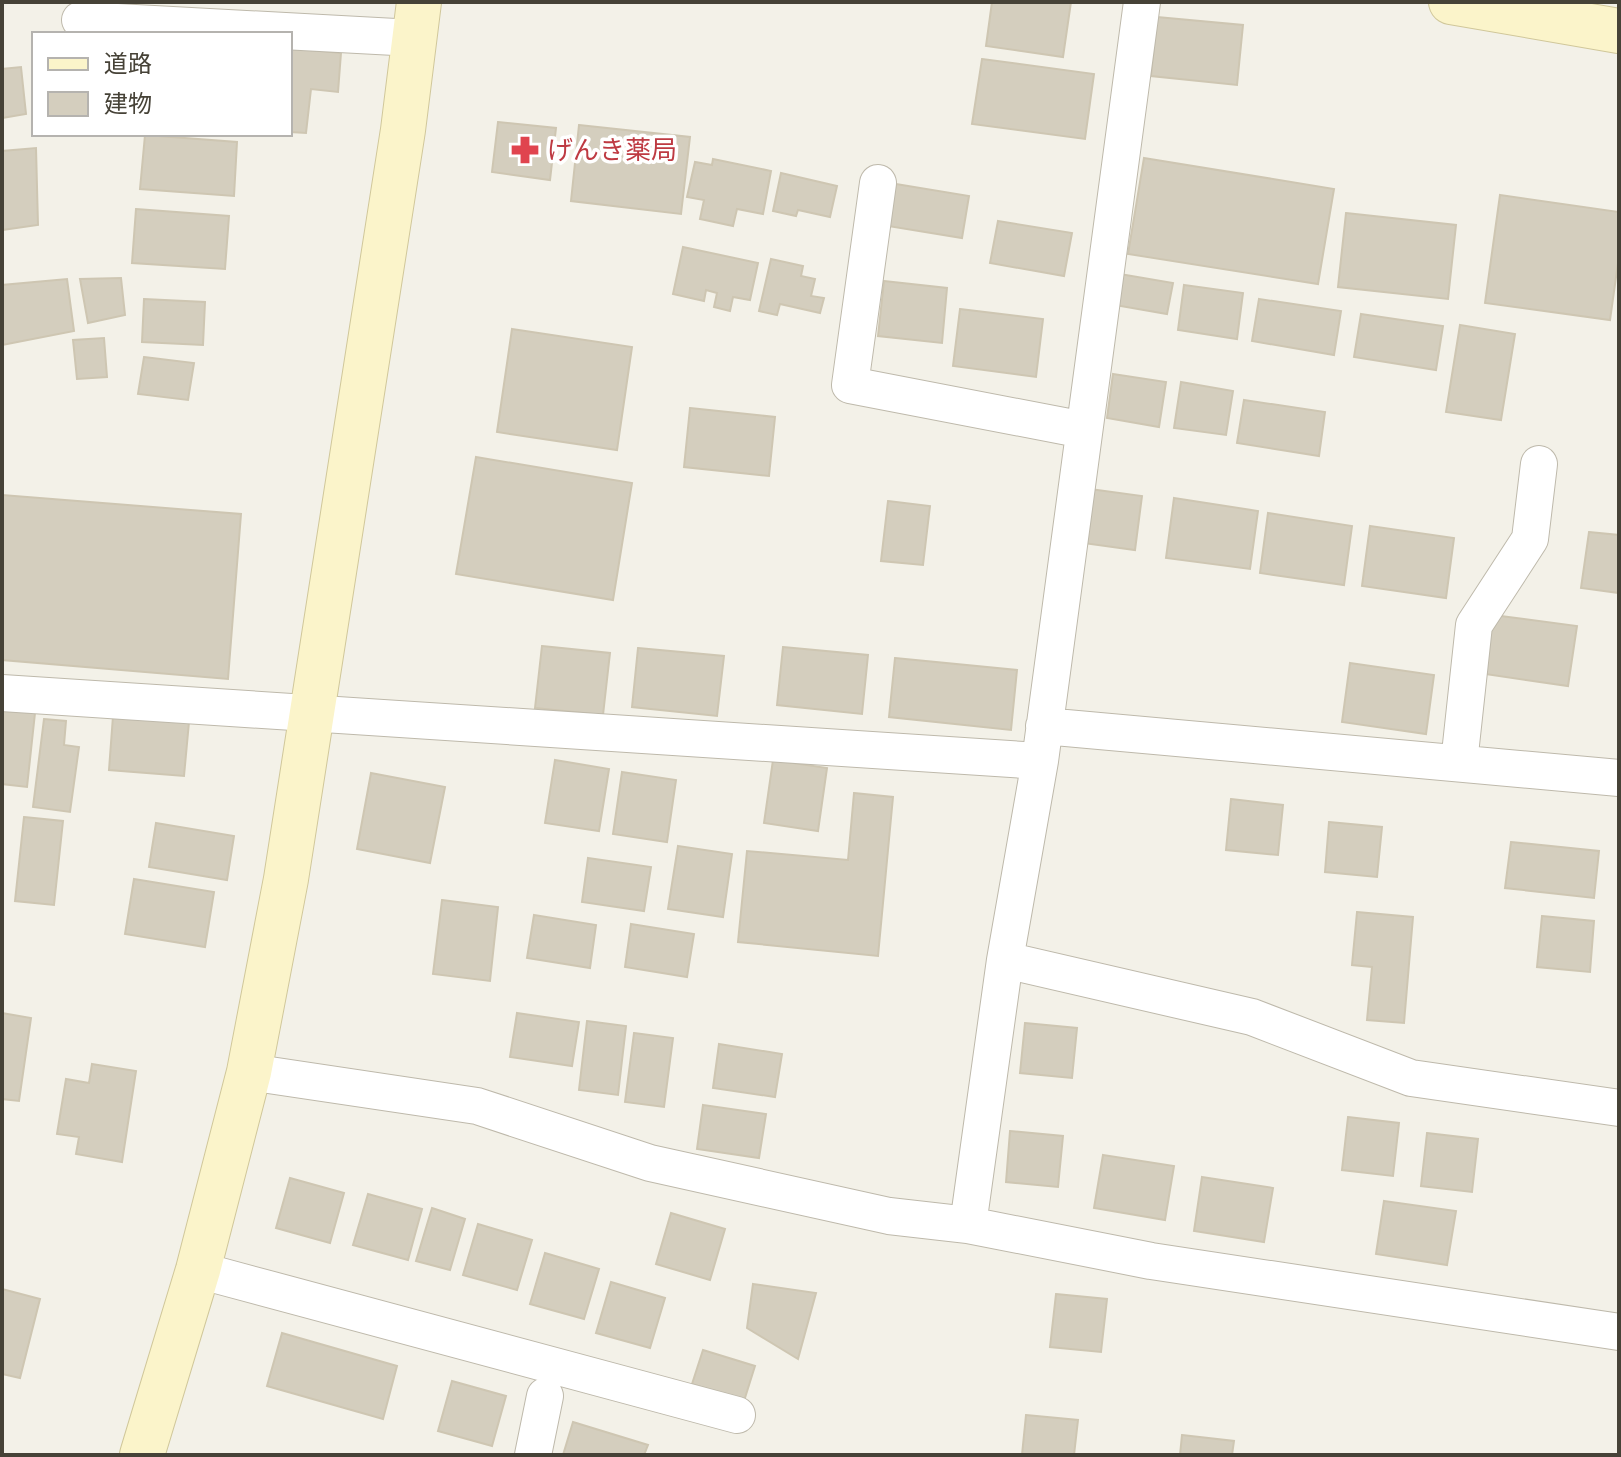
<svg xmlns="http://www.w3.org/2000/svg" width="1621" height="1457" viewBox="0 0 1621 1457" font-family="'Archivo Narrow','Noto Sans JP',sans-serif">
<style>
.building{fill:#d4cebe;stroke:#cec6b2;stroke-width:2}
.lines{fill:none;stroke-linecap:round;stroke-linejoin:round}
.street-casing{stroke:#beb9ab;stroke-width:38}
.secondary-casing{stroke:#d0c79a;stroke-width:46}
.street{stroke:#fff;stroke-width:36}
.secondary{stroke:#fbf4ca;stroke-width:44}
.labels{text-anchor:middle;stroke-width:7;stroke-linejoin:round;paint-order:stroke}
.health-label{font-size:26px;fill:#be3a42;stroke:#fff;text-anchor:start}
</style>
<rect width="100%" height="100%" fill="#f3f1e8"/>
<!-- building -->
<path class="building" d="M 992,2 L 1071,2 L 1063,57 L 986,46 Z
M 1157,17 L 1243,25 L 1237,85 L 1151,76 Z
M 290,48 L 341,53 L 338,92 L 311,89 L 306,133 L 290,132 Z
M 982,59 L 1094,74 L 1085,139 L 972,124 Z
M 21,67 L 26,114 L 2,118 L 2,69 Z
M 498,122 L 556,128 L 550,180 L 492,172 Z
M 579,125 L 690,137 L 681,214 L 571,201 Z
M 145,135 L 237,142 L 234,196 L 140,189 Z
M 36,148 L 38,225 L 2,230 L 2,151 Z
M 1144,158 L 1334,189 L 1318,284 L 1128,254 Z
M 713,159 L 771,171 L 763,214 L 737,209 L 733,226 L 700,219 L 704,200 L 687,197 L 695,162 L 712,165 Z
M 781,173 L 837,186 L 830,217 L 798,210 L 796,216 L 773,211 Z
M 896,184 L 969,196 L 962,238 L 888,226 Z
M 1500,195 L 1619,212 L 1619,256 L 1610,320 L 1485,303 Z
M 136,209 L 229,216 L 225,269 L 132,263 Z
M 1346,213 L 1456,225 L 1448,299 L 1338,287 Z
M 998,221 L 1072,233 L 1064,276 L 990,263 Z
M 683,247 L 758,263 L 750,300 L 733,297 L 730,311 L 714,307 L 717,293 L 706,290 L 704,301 L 673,294 Z
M 771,259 L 803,266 L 801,276 L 815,279 L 811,296 L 824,298 L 820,313 L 780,304 L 777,315 L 759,311 Z
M 1114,273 L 1173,283 L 1167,314 L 1109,304 Z
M 121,278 L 125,315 L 88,323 L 80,279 Z
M 67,279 L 74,331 L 2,345 L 2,285 Z
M 884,281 L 947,288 L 942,343 L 878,336 Z
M 1184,285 L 1243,293 L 1237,339 L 1178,330 Z
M 144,299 L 205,302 L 203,345 L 142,342 Z
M 1259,299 L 1341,311 L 1334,355 L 1252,341 Z
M 960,309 L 1043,319 L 1036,377 L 953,366 Z
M 1361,314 L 1443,326 L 1436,370 L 1354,357 Z
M 1460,325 L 1515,334 L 1501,420 L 1446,412 Z
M 512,329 L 632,347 L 617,450 L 497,432 Z
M 104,338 L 107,377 L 77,379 L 73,340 Z
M 144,357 L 194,363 L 188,400 L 138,394 Z
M 1113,374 L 1166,382 L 1159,427 L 1107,418 Z
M 1181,382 L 1233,391 L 1226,435 L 1174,428 Z
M 1244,400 L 1325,412 L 1319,456 L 1237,443 Z
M 690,408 L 775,417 L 769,476 L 684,467 Z
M 476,457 L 632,483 L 613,600 L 456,574 Z
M 1090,489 L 1142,496 L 1135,550 L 1083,543 Z
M 2,495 L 241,514 L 228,679 L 2,660 Z
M 1174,498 L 1258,511 L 1250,569 L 1166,558 Z
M 888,501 L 930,506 L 923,565 L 881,561 Z
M 1268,513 L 1352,526 L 1344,585 L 1260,573 Z
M 1370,526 L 1454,538 L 1446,598 L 1362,586 Z
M 1589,532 L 1619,535 L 1619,593 L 1581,588 Z
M 1493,615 L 1577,626 L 1568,686 L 1485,674 Z
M 542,646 L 610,653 L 603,715 L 535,708 Z
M 783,647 L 868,655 L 862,714 L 777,705 Z
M 638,648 L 724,656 L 717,716 L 632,707 Z
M 895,658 L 1017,670 L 1011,730 L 889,717 Z
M 1350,663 L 1434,675 L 1426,734 L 1342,722 Z
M 2,710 L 35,713 L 27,787 L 2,784 Z
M 113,716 L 189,722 L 184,776 L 109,770 Z
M 44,719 L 66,721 L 64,745 L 79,747 L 70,812 L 33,807 Z
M 555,760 L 609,769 L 599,831 L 545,823 Z
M 773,760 L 827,768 L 818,831 L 764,823 Z
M 622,772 L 676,780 L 667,842 L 613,834 Z
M 371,773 L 445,787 L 430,863 L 357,849 Z
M 854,793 L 893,797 L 878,956 L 738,942 L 747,851 L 848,860 Z
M 1231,799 L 1283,805 L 1278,855 L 1226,850 Z
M 24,817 L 63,821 L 54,905 L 15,901 Z
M 1329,822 L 1382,827 L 1377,877 L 1325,872 Z
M 156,823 L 234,836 L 227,880 L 149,867 Z
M 1511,842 L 1599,851 L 1594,898 L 1505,888 Z
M 678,846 L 732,854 L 723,917 L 668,909 Z
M 588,858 L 651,867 L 644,911 L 582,902 Z
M 134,879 L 214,892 L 205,947 L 125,934 Z
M 442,900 L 498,907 L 490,981 L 433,974 Z
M 1357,912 L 1413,917 L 1404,1023 L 1367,1020 L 1372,967 L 1352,965 Z
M 534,915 L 596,925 L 590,968 L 527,958 Z
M 1542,916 L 1594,921 L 1590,972 L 1537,967 Z
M 631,924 L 694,934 L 687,977 L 625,967 Z
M 2,1013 L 31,1018 L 19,1101 L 2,1099 Z
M 517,1013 L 579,1022 L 572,1066 L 510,1057 Z
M 587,1021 L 626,1026 L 618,1095 L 579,1090 Z
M 1025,1023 L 1077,1028 L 1072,1078 L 1020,1073 Z
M 634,1033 L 673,1038 L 664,1107 L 625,1102 Z
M 719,1044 L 782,1054 L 775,1097 L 713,1088 Z
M 92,1064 L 136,1071 L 122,1162 L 76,1154 L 79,1137 L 57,1134 L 66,1079 L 89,1083 Z
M 703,1105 L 766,1114 L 759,1158 L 697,1149 Z
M 1348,1117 L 1399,1123 L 1393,1176 L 1342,1170 Z
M 1010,1131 L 1063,1136 L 1058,1187 L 1006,1182 Z
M 1427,1133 L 1478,1139 L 1472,1192 L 1421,1186 Z
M 1103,1155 L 1174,1166 L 1165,1220 L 1094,1208 Z
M 1202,1177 L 1273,1188 L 1264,1242 L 1194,1231 Z
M 290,1178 L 344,1193 L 330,1243 L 276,1228 Z
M 368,1194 L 422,1209 L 408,1260 L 353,1245 Z
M 1384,1201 L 1456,1211 L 1447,1265 L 1376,1254 Z
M 432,1208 L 465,1219 L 450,1270 L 416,1261 Z
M 671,1213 L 725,1229 L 710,1280 L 656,1264 Z
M 478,1224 L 532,1240 L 517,1290 L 463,1275 Z
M 545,1253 L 599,1269 L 584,1319 L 530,1304 Z
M 611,1282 L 665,1298 L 650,1348 L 596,1333 Z
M 753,1284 L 816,1293 L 798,1359 L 747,1328 Z
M 2,1289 L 40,1299 L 20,1378 L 2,1374 Z
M 1056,1294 L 1107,1299 L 1101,1352 L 1050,1347 Z
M 282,1333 L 397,1366 L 383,1419 L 267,1386 Z
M 703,1350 L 755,1366 L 744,1401 L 692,1384 Z
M 452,1381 L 506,1396 L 492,1446 L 438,1431 Z
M 1026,1415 L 1078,1420 L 1074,1455 L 1022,1455 Z
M 573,1422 L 648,1445 L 644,1455 L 563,1455 Z
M 1182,1435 L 1234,1441 L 1232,1455 L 1180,1455 Z"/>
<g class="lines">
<defs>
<path id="street" d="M 80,20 L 414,38
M 878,183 L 850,385 L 1084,430
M 2,693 L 1040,761
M 1044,726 L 1619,778
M 1459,763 L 1474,625 L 1530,539 L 1539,464
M 1005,960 L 1252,1017 L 1411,1078 L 1619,1108
M 249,1072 L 477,1106 L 650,1163 L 889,1216 L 968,1225 L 1151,1261 L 1619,1332
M 968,1225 L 1005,960 L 1040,761 L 1142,2
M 198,1270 L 737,1415
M 533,1455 L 545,1396"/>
<path id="secondary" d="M 1451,2 L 1619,31
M 142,1455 L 198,1270 L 249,1072 L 286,879 L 403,130 L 419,2"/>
</defs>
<!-- street casing -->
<use href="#street" class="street-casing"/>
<!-- secondary casing -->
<use href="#secondary" class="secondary-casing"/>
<!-- street -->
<use href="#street" class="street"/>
<!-- secondary -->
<use href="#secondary" class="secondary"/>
</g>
<!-- icons -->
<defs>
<symbol id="pharmacy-bare" viewBox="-9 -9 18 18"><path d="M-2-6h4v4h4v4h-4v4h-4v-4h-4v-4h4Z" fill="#e0444e" stroke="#fff" stroke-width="2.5" paint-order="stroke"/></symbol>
</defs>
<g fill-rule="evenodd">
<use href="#pharmacy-bare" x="505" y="130" width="40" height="40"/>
</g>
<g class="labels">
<!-- health labels -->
<g class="health-label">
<text x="547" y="159">げんき薬局</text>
</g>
</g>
<!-- border -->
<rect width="1621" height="1457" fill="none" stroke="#464237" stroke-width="8"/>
<!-- legend -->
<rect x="32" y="32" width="260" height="104" fill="#ffffff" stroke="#b5b3af" stroke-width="2"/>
<rect x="48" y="58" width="40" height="12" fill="#fbf4ca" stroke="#b5b3af" stroke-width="2"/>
<text x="104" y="72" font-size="24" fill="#464237">道路</text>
<rect x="48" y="92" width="40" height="24" fill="#d4cebe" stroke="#b5b3af" stroke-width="2"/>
<text x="104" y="112" font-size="24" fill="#464237">建物</text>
</svg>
